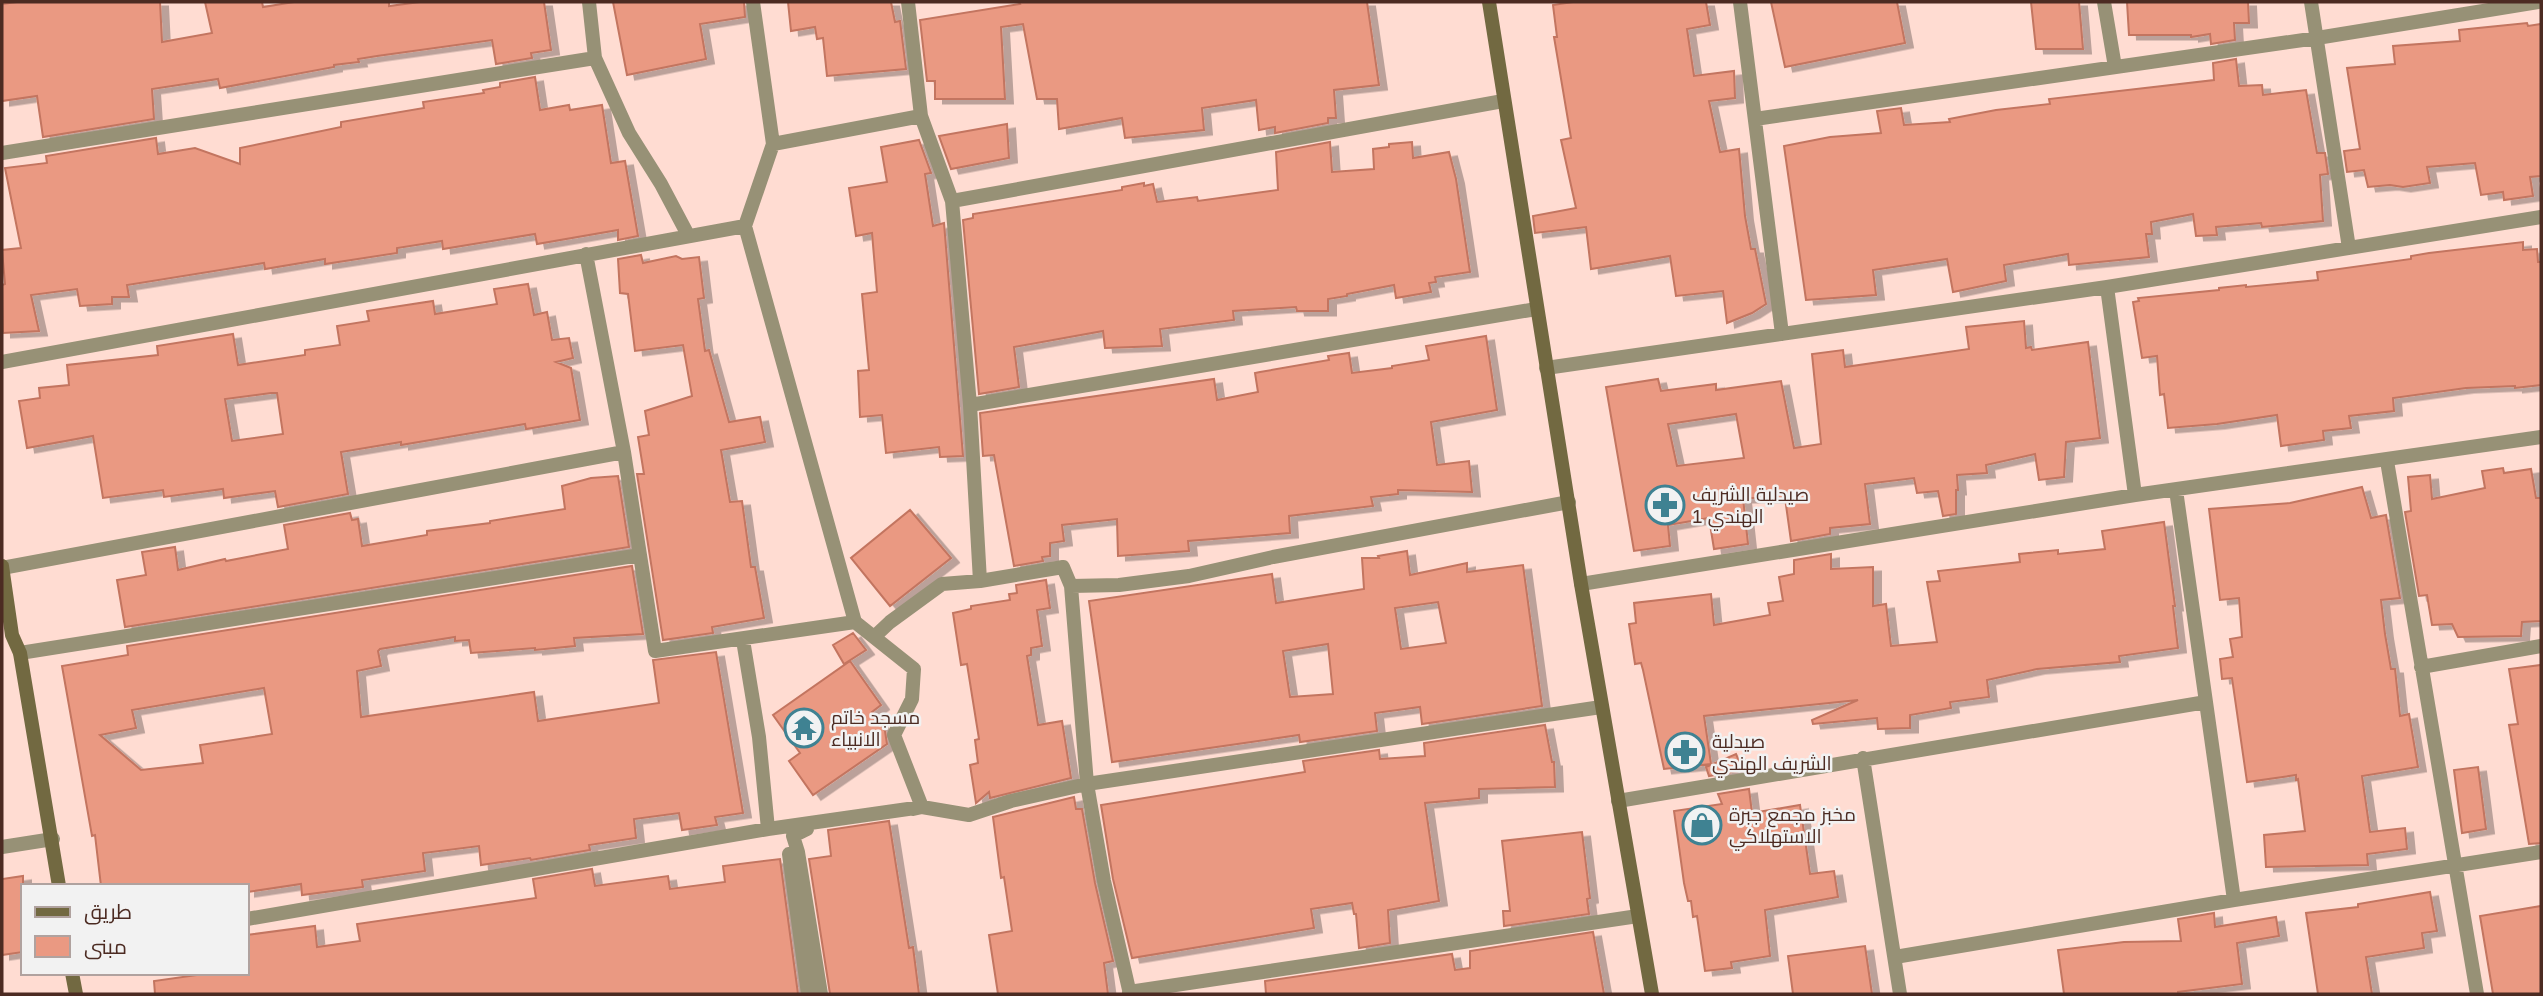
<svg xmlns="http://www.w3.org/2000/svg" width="2543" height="996" viewBox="0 0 2543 996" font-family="Arial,Cairo,sans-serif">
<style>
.building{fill:#ea9982;stroke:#c37560;stroke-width:2;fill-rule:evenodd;filter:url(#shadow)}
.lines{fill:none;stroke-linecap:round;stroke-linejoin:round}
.street{stroke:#979176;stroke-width:14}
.secondary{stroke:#726941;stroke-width:14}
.labels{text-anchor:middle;stroke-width:5;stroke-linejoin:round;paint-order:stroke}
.poi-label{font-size:19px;fill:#4c2b22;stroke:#f2f2f2;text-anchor:start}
</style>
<defs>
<filter id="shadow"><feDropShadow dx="8" dy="4.5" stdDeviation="0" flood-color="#0004"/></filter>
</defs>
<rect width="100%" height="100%" fill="#ffdcd2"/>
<!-- building -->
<path class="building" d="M 17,2 L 160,2 L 162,42 L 212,33 L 205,2 L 262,2 L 263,7 L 294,2 L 389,2 L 389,6 L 420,2 L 544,2 L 551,50 L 531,53 L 532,58 L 496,64 L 492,40 L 377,56 L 358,59 L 359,62 L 334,65 L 334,67 L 220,88 L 218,79 L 152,89 L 154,119 L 43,137 L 37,96 L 2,101 L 2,4 Z
M 613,2 L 744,2 L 745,17 L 700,24 L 706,59 L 627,75 Z
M 788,2 L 891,2 L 895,22 L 900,21 L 906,69 L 827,76 L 823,38 L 817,39 L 815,27 L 791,31 Z
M 1019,2 L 1367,2 L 1379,85 L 1334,90 L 1336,118 L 1328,118 L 1328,123 L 1275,133 L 1275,127 L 1259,130 L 1256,100 L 1202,108 L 1204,130 L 1125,138 L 1122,118 L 1059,129 L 1057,99 L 1037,99 L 1023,24 L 1001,27 L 1005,99 L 935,99 L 935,81 L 927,81 L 920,20 L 1020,4 Z
M 1573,2 L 1706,2 L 1710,25 L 1687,29 L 1694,76 L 1734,71 L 1735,98 L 1709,101 L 1720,152 L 1739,149 L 1745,216 L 1751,249 L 1755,249 L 1766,304 L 1752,313 L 1727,323 L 1723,291 L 1676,296 L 1670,256 L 1591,269 L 1586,227 L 1535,233 L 1533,216 L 1576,208 L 1561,140 L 1571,138 L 1554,37 L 1557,37 L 1553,5 Z
M 1771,2 L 1897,2 L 1905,43 L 1785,67 Z
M 2031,2 L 2079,2 L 2083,49 L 2036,49 Z
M 2127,2 L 2248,2 L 2249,23 L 2234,23 L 2235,40 L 2211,44 L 2210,34 L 2191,37 L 2191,35 L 2129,35 Z
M 2527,23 L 2528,26 L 2541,24 L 2541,176 L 2530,177 L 2533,196 L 2504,200 L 2503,192 L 2481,195 L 2475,163 L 2427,167 L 2430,183 L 2403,187 L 2390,185 L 2368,187 L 2364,170 L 2347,172 L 2344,151 L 2360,149 L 2347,68 L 2395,64 L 2393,46 L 2460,41 L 2459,30 Z
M 2236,59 L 2239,86 L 2262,85 L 2263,95 L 2306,90 L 2317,153 L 2325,153 L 2328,174 L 2320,175 L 2323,221 L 2262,227 L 2261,223 L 2216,227 L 2217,235 L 2196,236 L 2193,214 L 2151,222 L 2152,234 L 2146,234 L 2149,257 L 2069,265 L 2068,254 L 2004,265 L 2006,281 L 1953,292 L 1947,259 L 1873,270 L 1876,295 L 1806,300 L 1784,146 L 1830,137 L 1881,133 L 1877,111 L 1901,108 L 1904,125 L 1950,122 L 1949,119 L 1996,110 L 2050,104 L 2049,99 L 2214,80 L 2213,63 Z
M 535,77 L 540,110 L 569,105 L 570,110 L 602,105 L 611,163 L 625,161 L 638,236 L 618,240 L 618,230 L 537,244 L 535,234 L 443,249 L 442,241 L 397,248 L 397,253 L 325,264 L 325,259 L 265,269 L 264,263 L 127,285 L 129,297 L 112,297 L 112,304 L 80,306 L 77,289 L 31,295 L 39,331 L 3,333 L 2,285 L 5,284 L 2,250 L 21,248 L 5,168 L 47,163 L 46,156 L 156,138 L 158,154 L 195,148 L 240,164 L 240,148 L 341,127 L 341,122 L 424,108 L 423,102 L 484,93 L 483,90 L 500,87 L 500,83 Z
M 1007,124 L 1009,158 L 951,169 L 939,136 Z
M 919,140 L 931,173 L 925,174 L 933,226 L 944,223 L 963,456 L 940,457 L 939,447 L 886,453 L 882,415 L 860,417 L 858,371 L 869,370 L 862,294 L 877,292 L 872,233 L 856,236 L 849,188 L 887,182 L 881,147 Z
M 1330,142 L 1332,172 L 1374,169 L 1373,149 L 1389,147 L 1389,144 L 1412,142 L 1413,158 L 1449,152 L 1456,179 L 1470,272 L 1435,277 L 1436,282 L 1429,283 L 1431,292 L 1396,298 L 1394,285 L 1347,294 L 1347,296 L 1328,299 L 1328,311 L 1297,311 L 1296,307 L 1233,311 L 1234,320 L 1160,329 L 1162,346 L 1105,348 L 1103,331 L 1014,347 L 1019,387 L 979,394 L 963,220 L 973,218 L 973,214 L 1122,190 L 1122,187 L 1144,183 L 1144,186 L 1153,184 L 1157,202 L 1197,197 L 1198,201 L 1278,190 L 1276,152 Z
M 2523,242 L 2523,250 L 2537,249 L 2538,262 L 2541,262 L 2541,385 L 2515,388 L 2515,386 L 2466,388 L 2393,398 L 2394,411 L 2349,416 L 2351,428 L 2323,431 L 2324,440 L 2281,446 L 2277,415 L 2217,424 L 2168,428 L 2164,394 L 2160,395 L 2157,356 L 2142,358 L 2133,302 L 2139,301 L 2138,298 L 2219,290 L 2219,288 L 2246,285 L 2246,287 L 2318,280 L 2317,272 L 2411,259 L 2411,256 L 2429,253 Z
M 641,255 L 643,263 L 676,256 L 682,259 L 699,257 L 704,298 L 698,299 L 705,351 L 709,350 L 729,422 L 760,417 L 765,442 L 721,450 L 730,502 L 742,501 L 751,567 L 755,567 L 764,618 L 712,627 L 713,633 L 663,640 L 637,474 L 644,474 L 638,437 L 649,435 L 645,411 L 692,396 L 683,345 L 635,351 L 628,294 L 620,293 L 618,259 Z
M 528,284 L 534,315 L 547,312 L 552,340 L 569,338 L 573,358 L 556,362 L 571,368 L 580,420 L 526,429 L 525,424 L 401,445 L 401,442 L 341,452 L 348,494 L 278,507 L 275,491 L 224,498 L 223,489 L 164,497 L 163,490 L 103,498 L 93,436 L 27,448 L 19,401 L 40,398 L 39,388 L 69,385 L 67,365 L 158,355 L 157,346 L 233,334 L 238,365 L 305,355 L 305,350 L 340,345 L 337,326 L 369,321 L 367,311 L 433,301 L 435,314 L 497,304 L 494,289 ZM 271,393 L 277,393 L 283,434 L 232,441 L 225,399 Z
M 2024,321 L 2026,348 L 2031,347 L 2032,350 L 2088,342 L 2100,438 L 2066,442 L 2064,477 L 2039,480 L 2035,454 L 1986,465 L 1987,473 L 1957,475 L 1958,490 L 1956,490 L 1956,514 L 1943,516 L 1938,491 L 1917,493 L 1914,478 L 1865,484 L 1870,524 L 1830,528 L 1830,534 L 1791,541 L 1785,498 L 1743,498 L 1748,544 L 1714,549 L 1709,518 L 1668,525 L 1670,546 L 1634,551 L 1606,387 L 1658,379 L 1661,391 L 1716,384 L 1716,390 L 1781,381 L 1794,448 L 1821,444 L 1812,354 L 1843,350 L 1845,367 L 1969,349 L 1966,327 ZM 1736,414 L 1744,458 L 1677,466 L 1668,424 Z
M 1486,336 L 1497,410 L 1431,422 L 1437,465 L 1469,461 L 1472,492 L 1398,490 L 1398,494 L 1371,497 L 1373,506 L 1289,516 L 1290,533 L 1188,541 L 1189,551 L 1118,556 L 1117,519 L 1062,525 L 1064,541 L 1050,543 L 1050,556 L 1042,557 L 1043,561 L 1014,566 L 994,455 L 983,456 L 980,413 L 1214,379 L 1217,400 L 1258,392 L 1255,373 L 1260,372 L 1329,360 L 1328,356 L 1349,353 L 1352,373 L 1392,368 L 1392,366 L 1429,360 L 1426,346 Z
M 2503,468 L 2504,473 L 2531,469 L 2536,498 L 2541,498 L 2541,621 L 2522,622 L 2521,636 L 2458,637 L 2452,624 L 2432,625 L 2427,595 L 2419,596 L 2405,512 L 2411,511 L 2408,477 L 2430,475 L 2432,499 L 2485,488 L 2482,471 Z
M 618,476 L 629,547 L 125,627 L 117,580 L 146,575 L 142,552 L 175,547 L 178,570 L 225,559 L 226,561 L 288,549 L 284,525 L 350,513 L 352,520 L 358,519 L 362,546 L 427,535 L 427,531 L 490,523 L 490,521 L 565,509 L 562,486 L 591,478 Z
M 2362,487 L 2371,518 L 2386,515 L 2400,598 L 2381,600 L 2385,634 L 2391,669 L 2395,669 L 2400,716 L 2409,714 L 2418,767 L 2362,776 L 2370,832 L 2405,828 L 2407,849 L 2367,854 L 2368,865 L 2266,867 L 2264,835 L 2305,831 L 2298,779 L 2296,780 L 2296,775 L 2247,782 L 2232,678 L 2222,679 L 2220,659 L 2233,657 L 2230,639 L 2242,637 L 2239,598 L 2220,600 L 2209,509 L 2290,503 Z
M 910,510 L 951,558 L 890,606 L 851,558 Z
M 2164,522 L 2175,606 L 2173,606 L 2178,648 L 2119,656 L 2120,662 L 2037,669 L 1987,680 L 1989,697 L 1950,702 L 1951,708 L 1910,715 L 1910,728 L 1878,729 L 1877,718 L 1813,724 L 1812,720 L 1858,700 L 1704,716 L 1711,764 L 1664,769 L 1643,670 L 1641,663 L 1635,664 L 1629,624 L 1636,623 L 1634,603 L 1711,594 L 1714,625 L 1770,615 L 1768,603 L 1783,601 L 1779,577 L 1794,574 L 1794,560 L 1831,554 L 1831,569 L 1873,567 L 1873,606 L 1886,604 L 1891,646 L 1937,642 L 1927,582 L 1940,581 L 1938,571 L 2020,562 L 2019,554 L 2058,550 L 2058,554 L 2105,549 L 2102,531 Z
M 1407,551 L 1410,575 L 1467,563 L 1467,572 L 1523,565 L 1542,706 L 1422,724 L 1420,707 L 1375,713 L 1377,731 L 1300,742 L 1299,735 L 1112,762 L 1089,601 L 1272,574 L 1276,603 L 1364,589 L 1362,558 L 1379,558 L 1378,556 ZM 1438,602 L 1446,643 L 1401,649 L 1395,608 ZM 1328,644 L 1333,694 L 1290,697 L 1283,651 Z
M 632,566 L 643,634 L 574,638 L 575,646 L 535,650 L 535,648 L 471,653 L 469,640 L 455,641 L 455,637 L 380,649 L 378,651 L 381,666 L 357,671 L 361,717 L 534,692 L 538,721 L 659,703 L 653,660 L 716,652 L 743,813 L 715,817 L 717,825 L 682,830 L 679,813 L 634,819 L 636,838 L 589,845 L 590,850 L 531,860 L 530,858 L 481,865 L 479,846 L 423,853 L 425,871 L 362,880 L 363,887 L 302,895 L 301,884 L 247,892 L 247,886 L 101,886 L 95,835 L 92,836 L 62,666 L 128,655 L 127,646 ZM 264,688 L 272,734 L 200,745 L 203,763 L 141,770 L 100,735 L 136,728 L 132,710 Z
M 1046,580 L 1050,608 L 1037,610 L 1042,646 L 1031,648 L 1031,655 L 1027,656 L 1038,725 L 1062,721 L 1071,778 L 990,798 L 989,792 L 976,803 L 970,765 L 978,763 L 975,740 L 979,739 L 967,664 L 961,665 L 953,613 L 971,609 L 971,606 L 1010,600 L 1009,594 L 1017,593 L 1016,585 Z
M 853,633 L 866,650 L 844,664 L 833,645 Z
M 850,661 L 881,705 L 872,712 L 885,731 L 887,744 L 813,795 L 789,761 L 800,753 L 773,715 Z
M 2541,665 L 2541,843 L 2529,844 L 2509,725 L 2518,724 L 2509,669 Z
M 1545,725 L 1552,762 L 1554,762 L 1555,787 L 1479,789 L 1479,798 L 1425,803 L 1439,901 L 1388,910 L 1390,943 L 1359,948 L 1356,914 L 1354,914 L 1352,903 L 1311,909 L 1314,928 L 1132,958 L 1113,879 L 1101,805 L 1305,772 L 1303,761 L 1379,750 L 1380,759 L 1425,756 L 1424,743 Z
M 1736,754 L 1743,770 L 1709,776 L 1706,767 Z
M 2478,767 L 2486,829 L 2462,833 L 2454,770 Z
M 1749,789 L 1752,813 L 1800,805 L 1810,874 L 1834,871 L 1838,897 L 1765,910 L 1770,956 L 1731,962 L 1732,968 L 1705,971 L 1697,916 L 1693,917 L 1691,901 L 1688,901 L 1684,883 L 1674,811 L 1722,804 L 1718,794 Z
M 1074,797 L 1076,809 L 1082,809 L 1095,883 L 1113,961 L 1104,963 L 1108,994 L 998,994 L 989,935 L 1012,931 L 1004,877 L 1001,878 L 993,817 Z
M 889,821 L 909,948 L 913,947 L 919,994 L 830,994 L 809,859 L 831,856 L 828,830 Z
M 1582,832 L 1590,898 L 1587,899 L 1589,914 L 1504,926 L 1503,911 L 1510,911 L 1502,841 Z
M 780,859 L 798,994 L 155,994 L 154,981 L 211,973 L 247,973 L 247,935 L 315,926 L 317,947 L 360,941 L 357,924 L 536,898 L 533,879 L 592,869 L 595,886 L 668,876 L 670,889 L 725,882 L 723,866 Z
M 23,876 L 23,952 L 2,955 L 2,879 Z
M 2430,892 L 2437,931 L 2422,933 L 2424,948 L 2366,957 L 2372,994 L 2318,994 L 2306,913 L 2358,907 L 2358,904 Z
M 2541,906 L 2541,994 L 2493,994 L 2480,916 Z
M 2214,913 L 2215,927 L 2276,917 L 2279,936 L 2237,943 L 2242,984 L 2178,992 L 2178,994 L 2064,994 L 2058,950 L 2124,942 L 2181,941 L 2178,919 Z
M 1593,932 L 1604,994 L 1266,994 L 1265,981 L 1452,954 L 1455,970 L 1470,968 L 1470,951 Z
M 1865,946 L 1872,994 L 1793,994 L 1788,956 Z"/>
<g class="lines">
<!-- street -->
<path class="street" d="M 589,2 L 595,58 L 629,133 L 661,184 L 688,235
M 753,2 L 773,144 L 745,226 L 855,622 L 914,669 L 912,699 L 894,735 L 922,807 L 913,809
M 908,2 L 921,116 L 952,201 L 970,405 L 980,581
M 1740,2 L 1782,334
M 2104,2 L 2115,67
M 2311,2 L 2349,248
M 1755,119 L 2317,38 L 2538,2
M 773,144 L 921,116
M 2,153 L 595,58
M 952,201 L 1503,101
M 586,254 L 624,452 L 640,555
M 2107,287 L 2135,495
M 2,362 L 745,226
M 1546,368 L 2107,287 L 2541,217
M 970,405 L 1536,309
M 2387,461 L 2477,994
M 2176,490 L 2234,900
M 2,568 L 624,452
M 1581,584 L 2135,495 L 2541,437
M 1071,586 L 1087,784 L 1104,881 L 1130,994
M 874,637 L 890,622 L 942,584 L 980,581 L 1063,567 L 1071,586 L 1119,585 L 1189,576 L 1273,557 L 1569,502
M 743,640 L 759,737 L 768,829
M 20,653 L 640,555 L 655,651 L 855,622
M 2421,667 L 2541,646
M 1863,758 L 1900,994
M 1618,801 L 2206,702
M 807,829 L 793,836 L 798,852 L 821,994
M 2,847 L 53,839
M 789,854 L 808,994
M 247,919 L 768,829 L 922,807 L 969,815 L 1011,801 L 1087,784 L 1601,707
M 1895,957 L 2234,900 L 2541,852
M 1129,992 L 1638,916"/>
<!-- secondary -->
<path class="secondary" d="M 1489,2 L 1581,584 L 1652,994
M 2,566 L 12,635 L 20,653 L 59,886
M 72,973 L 76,994"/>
</g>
<!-- icons -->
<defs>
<symbol id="pharmacy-ring" viewBox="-11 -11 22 22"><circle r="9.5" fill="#f2f2f2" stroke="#3f8292" stroke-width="1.5"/><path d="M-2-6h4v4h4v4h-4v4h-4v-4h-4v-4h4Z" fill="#3f8292"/></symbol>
<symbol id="temple-ring" viewBox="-11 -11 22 22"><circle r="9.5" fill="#f2f2f2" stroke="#3f8292" stroke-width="1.5"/><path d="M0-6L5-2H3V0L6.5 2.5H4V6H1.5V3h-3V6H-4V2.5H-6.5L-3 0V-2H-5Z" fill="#3f8292"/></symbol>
<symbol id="shop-ring" viewBox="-11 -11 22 22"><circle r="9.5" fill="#f2f2f2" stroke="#3f8292" stroke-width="1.5"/><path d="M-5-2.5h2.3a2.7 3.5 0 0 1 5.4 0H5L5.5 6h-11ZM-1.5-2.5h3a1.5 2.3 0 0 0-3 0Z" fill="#3f8292"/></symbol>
</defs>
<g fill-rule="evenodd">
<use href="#pharmacy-ring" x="1643" y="483" width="44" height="44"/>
<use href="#temple-ring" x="782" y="706" width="44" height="44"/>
<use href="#pharmacy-ring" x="1663" y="730" width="44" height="44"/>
<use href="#shop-ring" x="1680" y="803" width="44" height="44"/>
</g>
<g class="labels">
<!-- poi labels -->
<g class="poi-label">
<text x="1692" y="501">صيدلية الشريف<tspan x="1692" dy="22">الهندي 1</tspan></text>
<text x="831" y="724">مسجد خاتم<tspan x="831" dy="22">الانبياء</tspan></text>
<text x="1712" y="748">صيدلية<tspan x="1712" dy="22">الشريف الهندي</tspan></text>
<text x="1729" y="821">مخبز مجمع جبرة<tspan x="1729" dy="22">الاستهلاكي</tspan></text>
</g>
</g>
<!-- border -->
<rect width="2543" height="996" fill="none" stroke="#4c2b22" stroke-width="7"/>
<!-- legend -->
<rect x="21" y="884" width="228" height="91" fill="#f2f2f2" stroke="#b0a29f" stroke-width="2"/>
<rect x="35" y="907" width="35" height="10" fill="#726941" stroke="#b0a29f" stroke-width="2"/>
<text x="84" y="919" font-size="21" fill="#4c2b22">طريق</text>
<rect x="35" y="936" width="35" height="21" fill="#ea9982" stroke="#b0a29f" stroke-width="2"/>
<text x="84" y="954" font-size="21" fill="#4c2b22">مبنى</text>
</svg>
